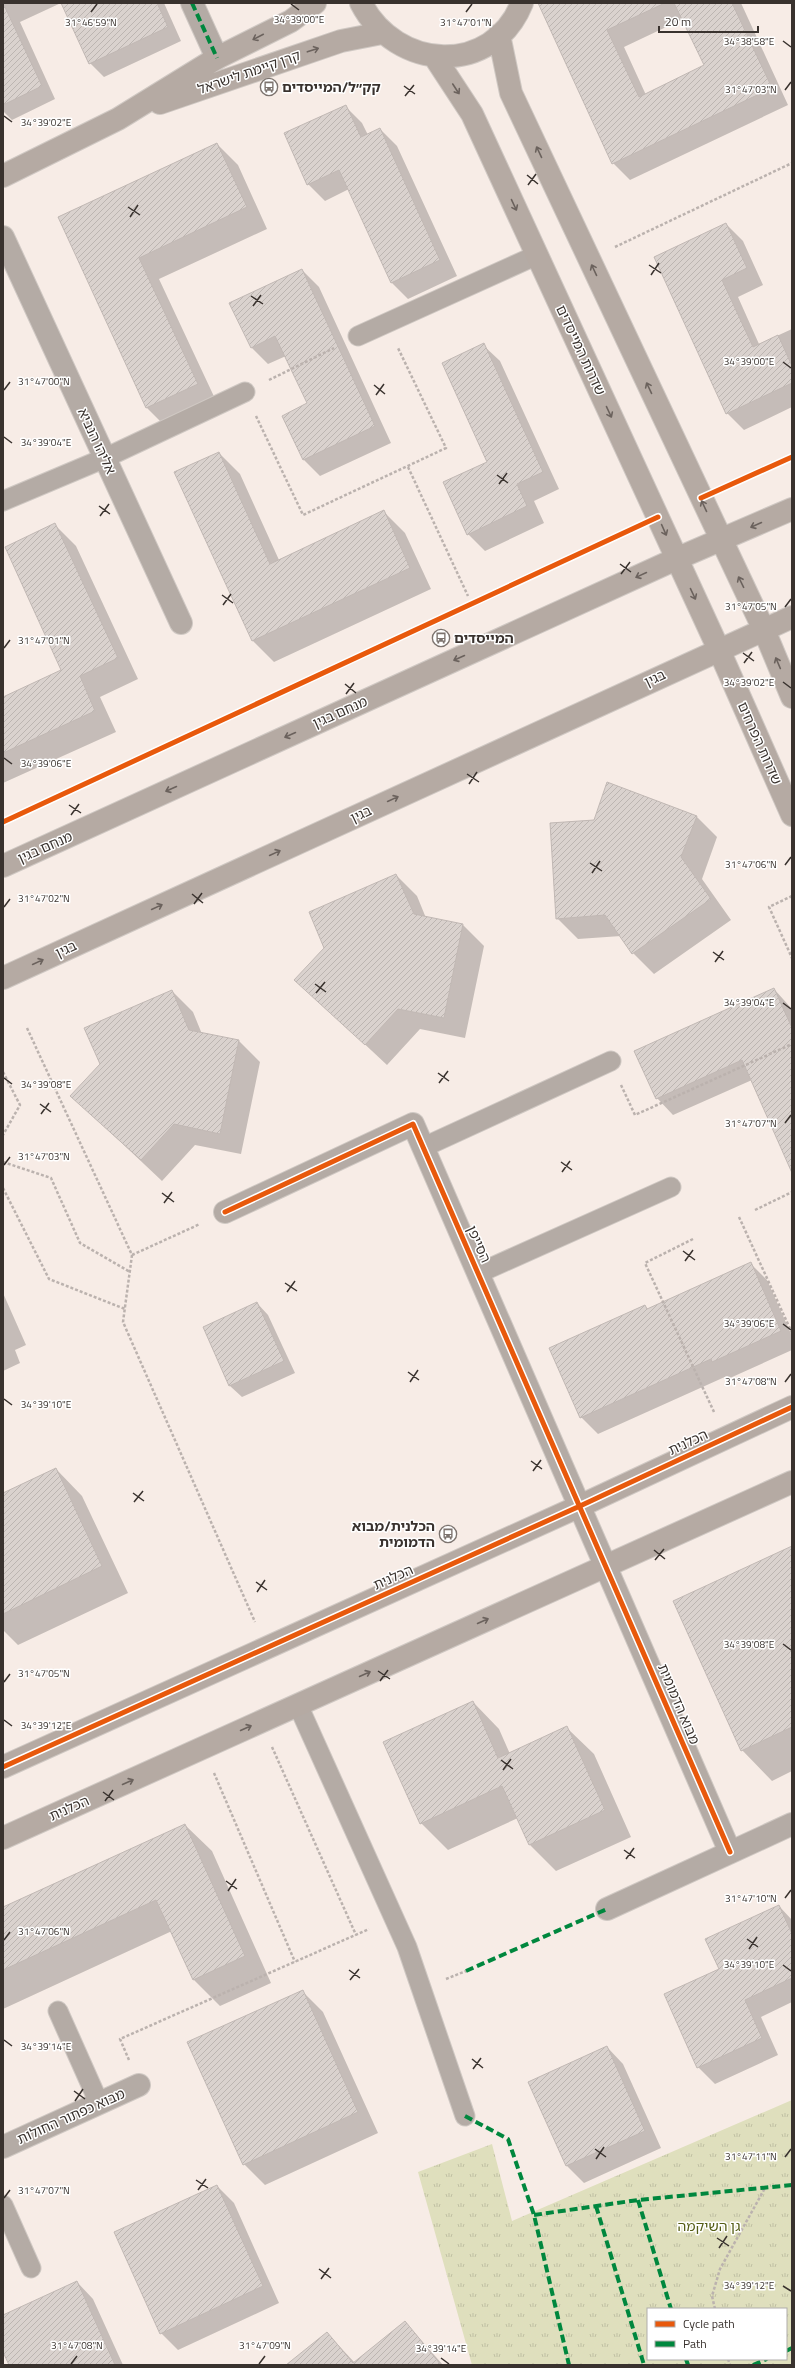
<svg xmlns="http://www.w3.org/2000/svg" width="795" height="2368" viewBox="0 0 795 2368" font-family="'Titillium Web','Noto Sans Hebrew',sans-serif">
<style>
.grass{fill:url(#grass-tufts);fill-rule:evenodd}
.shadow{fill:#0003;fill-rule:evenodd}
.building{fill:url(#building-hatch);stroke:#c1b8b4}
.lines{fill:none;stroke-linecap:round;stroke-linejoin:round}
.lane-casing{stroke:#cfc8c3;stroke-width:21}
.street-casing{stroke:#cfc8c3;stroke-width:24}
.secondary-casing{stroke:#cfc8c3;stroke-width:24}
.path{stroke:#bbb2ae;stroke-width:2.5;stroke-dasharray:3 2;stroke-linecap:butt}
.lane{stroke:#b4aba5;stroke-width:19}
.street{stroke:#b4aba5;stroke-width:22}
.secondary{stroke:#b5aaa3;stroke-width:22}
.quiet{stroke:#00873e;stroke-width:4;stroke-dasharray:8 4;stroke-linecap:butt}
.cycleway-casing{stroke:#fff;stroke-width:8}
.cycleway{stroke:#e8590c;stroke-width:5}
.oneway{stroke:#6b625d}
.ticks{fill:none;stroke:#39322e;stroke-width:1.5}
.labels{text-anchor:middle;stroke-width:3;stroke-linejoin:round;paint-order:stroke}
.street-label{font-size:14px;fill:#39322e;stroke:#fff}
.poi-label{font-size:14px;font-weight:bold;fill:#39322e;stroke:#fff;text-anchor:start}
.park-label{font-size:14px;fill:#545d15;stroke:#fff}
.ticks-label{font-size:10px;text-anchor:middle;fill:#39322e;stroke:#fff;stroke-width:3;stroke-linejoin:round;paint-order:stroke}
</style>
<defs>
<pattern id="grass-tufts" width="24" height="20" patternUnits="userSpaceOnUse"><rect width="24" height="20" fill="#dfdfbd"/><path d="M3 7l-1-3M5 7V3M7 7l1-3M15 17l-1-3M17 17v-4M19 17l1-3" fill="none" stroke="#c0c0a3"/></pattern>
<pattern id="building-hatch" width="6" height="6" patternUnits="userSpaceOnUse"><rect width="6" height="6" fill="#dad2ce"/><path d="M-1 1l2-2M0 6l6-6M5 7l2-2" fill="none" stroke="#bcb5b1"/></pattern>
</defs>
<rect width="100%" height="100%" fill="#f7ece6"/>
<!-- grass -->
<path class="grass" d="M 792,2100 L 792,2365 L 472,2365 L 418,2172 L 492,2144 L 512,2221 ZM 648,2309 L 786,2309 L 786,2359 L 648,2359 Z"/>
<!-- shadow -->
<path class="shadow" d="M 3,3 L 61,3 L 20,22 L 55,99 L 12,120 L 3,111 Z
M 62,3 L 164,3 L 181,41 L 104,77 L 90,63 Z
M 550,3 L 741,3 L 788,105 L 630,180 L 613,163 ZM 683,19 L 705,66 L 646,95 L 624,47 Z
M 345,106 L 362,123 L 368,135 L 380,129 L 397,146 L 457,276 L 408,299 L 391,282 L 349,189 L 325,201 L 308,184 Z
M 217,144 L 238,165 L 267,229 L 159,279 L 218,405 L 167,428 L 146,407 L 59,217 Z
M 726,224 L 743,241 L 763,285 L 738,297 L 759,344 L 792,329 L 792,407 L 744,430 L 727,413 L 655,258 Z
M 302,270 L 319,287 L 391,443 L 320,476 L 304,460 L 308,404 L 286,356 L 268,364 L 251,347 Z
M 483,345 L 500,361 L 559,489 L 534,501 L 544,523 L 485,551 L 468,534 L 489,463 Z
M 219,453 L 240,474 L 279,560 L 384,512 L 405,533 L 431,589 L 274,662 L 253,641 L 176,473 Z
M 55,525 L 76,546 L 138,679 L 100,697 L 116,732 L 3,783 L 3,698 L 63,670 Z
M 696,816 L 717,837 L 702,879 L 731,920 L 654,974 L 633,953 L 621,936 L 578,939 L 557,918 Z
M 396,875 L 417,896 L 426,918 L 463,925 L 484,946 L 465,1038 L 420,1029 L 387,1065 L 296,980 Z
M 774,989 L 792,1009 L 792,1171 L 752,1080 L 673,1115 L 657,1098 Z
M 172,991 L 193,1012 L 202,1034 L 239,1041 L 260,1062 L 241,1154 L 195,1145 L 162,1181 L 72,1096 Z
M 750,1263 L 767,1280 L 792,1336 L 792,1350 L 730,1378 L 727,1376 L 598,1434 L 581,1417 L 645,1306 L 648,1309 Z
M 3,1293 L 26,1345 L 15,1350 L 20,1363 L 3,1371 Z
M 257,1303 L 268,1315 L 295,1373 L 242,1397 L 230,1386 L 204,1328 Z
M 56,1469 L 82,1496 L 128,1593 L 18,1645 L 3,1630 L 3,1494 Z
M 792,1547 L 792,1771 L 772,1781 L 742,1750 Z
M 473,1702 L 499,1729 L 510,1754 L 567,1728 L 594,1754 L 631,1837 L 556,1871 L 530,1845 L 518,1818 L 448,1850 L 421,1823 Z
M 185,1825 L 212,1851 L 271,1983 L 220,2006 L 193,1979 L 172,1931 L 3,2009 L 3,1908 Z
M 779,1906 L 792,1920 L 792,2002 L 761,2017 L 778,2055 L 715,2084 L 698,2067 L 720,1969 Z
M 302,1991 L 323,2012 L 378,2133 L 265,2185 L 244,2164 Z
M 607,2047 L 623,2064 L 661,2148 L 584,2183 L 567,2166 L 529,2083 Z
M 217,2186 L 234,2203 L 279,2303 L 178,2350 L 161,2333 Z
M 77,2282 L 93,2299 L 123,2365 L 10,2365 L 3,2349 L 3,2316 Z
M 405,2322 L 443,2365 L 288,2365 L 327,2333 L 355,2363 Z"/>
<!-- building -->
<path class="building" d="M 3,3 L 42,86 L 3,105 Z
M 61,3 L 157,3 L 168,27 L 89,64 Z
M 538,3 L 665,3 L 607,30 L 639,97 L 704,65 L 674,3 L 732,3 L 772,88 L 612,164 Z
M 346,105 L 361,137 L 380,128 L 440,260 L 391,283 L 339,170 L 307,185 L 284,133 Z
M 217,143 L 247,207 L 139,258 L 198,384 L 146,408 L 58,217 Z
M 726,223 L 747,268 L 722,280 L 753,347 L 778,335 L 792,366 L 792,383 L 726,414 L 654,257 Z
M 302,269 L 375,426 L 303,460 L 282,416 L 307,403 L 275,336 L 251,348 L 229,303 Z
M 484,343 L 543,472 L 517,484 L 527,506 L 467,535 L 443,482 L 487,462 L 442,363 Z
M 219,452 L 270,564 L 384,510 L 410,568 L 252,641 L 174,472 Z
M 55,523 L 118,658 L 80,676 L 95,711 L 3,753 L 3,697 L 61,670 L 5,547 Z
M 607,782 L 697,816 L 681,857 L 711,899 L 632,954 L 605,915 L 556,919 L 550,823 L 594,820 Z
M 396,874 L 414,914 L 463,924 L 444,1018 L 398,1009 L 365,1045 L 294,980 L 324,948 L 309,912 Z
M 774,988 L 792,1028 L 792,1173 L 742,1060 L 656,1099 L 634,1051 Z
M 172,990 L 189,1030 L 239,1040 L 220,1134 L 174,1124 L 141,1160 L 70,1096 L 100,1064 L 84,1028 Z
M 751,1262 L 781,1331 L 712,1362 L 711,1359 L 580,1418 L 549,1348 L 645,1305 L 647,1309 Z
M 257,1302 L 284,1361 L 229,1386 L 203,1327 Z
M 56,1468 L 102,1566 L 3,1614 L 3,1493 Z
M 792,1546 L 792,1727 L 741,1751 L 673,1601 Z
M 473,1701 L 498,1758 L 567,1726 L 605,1810 L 529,1845 L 502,1786 L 420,1824 L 383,1742 Z
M 185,1824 L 245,1956 L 193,1980 L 156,1900 L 3,1970 L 3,1907 Z
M 779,1905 L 792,1934 L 792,1978 L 745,2000 L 762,2038 L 697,2068 L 664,1994 L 719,1969 L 705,1939 Z
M 303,1990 L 358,2112 L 243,2165 L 187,2042 Z
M 607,2046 L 645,2131 L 566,2166 L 528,2082 Z
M 217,2185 L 263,2286 L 160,2334 L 114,2232 Z
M 77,2281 L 115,2365 L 9,2365 L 3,2352 L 3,2315 Z
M 405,2321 L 441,2365 L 286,2365 L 327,2332 L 353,2363 Z"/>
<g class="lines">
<defs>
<path id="lane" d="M 358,336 L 537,255
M 3,501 L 105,458 L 245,392
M 424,1147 L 611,1061
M 479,1273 L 671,1187
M 298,1705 L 407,1947 L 465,2116
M 58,2011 L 99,2103
M 3,2205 L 31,2268"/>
<path id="street" d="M 192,3 L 217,58
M 3,237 L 181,623
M 225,1212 L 413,1124 L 730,1852
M 607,1909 L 792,1824
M 3,2147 L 139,2085"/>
<path id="secondary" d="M 361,3 C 396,71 492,77 522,3
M 499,35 L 511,93 L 764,630 L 792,697
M 434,56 L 472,114 L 719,650 L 792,815
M 160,103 L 341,41 L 382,33
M 3,176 L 118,119 L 217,58 L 291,21 L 315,3
M 3,866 L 676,559 L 792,509
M 3,978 L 792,617
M 3,1767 L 580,1506 L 792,1407
M 3,1838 L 792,1482"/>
</defs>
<!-- lane casing -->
<use href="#lane" class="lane-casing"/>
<!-- street casing -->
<use href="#street" class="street-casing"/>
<!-- secondary casing -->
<use href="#secondary" class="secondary-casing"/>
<!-- path -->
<path class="path" d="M 615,247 L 792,163
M 269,380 L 334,348
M 256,416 L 303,515 L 446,448 L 398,348
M 408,467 L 468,596
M 792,896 L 769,907 L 792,958
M 27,1028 L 132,1255 L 123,1322 L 255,1622
M 3,1072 L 20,1105 L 3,1135
M 621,1085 L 635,1115 L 792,1044
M 3,1162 L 51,1178 L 80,1243 L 130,1272
M 3,1188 L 49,1279 L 125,1309
M 755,1210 L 792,1192
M 739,1217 L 792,1333
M 693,1239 L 645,1263 L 714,1412
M 132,1255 L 200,1224
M 272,1747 L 356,1935
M 214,1773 L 295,1962
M 446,1979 L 466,1971
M 129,2060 L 120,2039 L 369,1929
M 715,2309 L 712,2296 L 720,2269 L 765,2188
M 728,2359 L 730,2365"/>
<!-- lane -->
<use href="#lane" class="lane"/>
<!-- street -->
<use href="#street" class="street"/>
<!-- secondary -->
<use href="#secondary" class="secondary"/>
<!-- quiet -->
<path class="quiet" d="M 192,3 L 217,58
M 466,1971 L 607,1909
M 465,2116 L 508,2139 L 534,2215 L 569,2365
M 638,2200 L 671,2309
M 596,2206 L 644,2365
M 534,2215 L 638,2200 L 792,2185
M 786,2351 L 792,2348
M 686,2359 L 688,2365
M 753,2365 L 767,2359"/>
<defs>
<path id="cycleway" d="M 701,498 L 792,457
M 3,822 L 658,517
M 225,1212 L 413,1124 L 730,1852
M 3,1767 L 580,1506 L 792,1407"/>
</defs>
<!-- cycleway casing -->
<use href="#cycleway" class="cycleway-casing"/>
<!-- cycleway -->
<use href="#cycleway" class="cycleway"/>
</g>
<!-- one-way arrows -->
<defs><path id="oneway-shaft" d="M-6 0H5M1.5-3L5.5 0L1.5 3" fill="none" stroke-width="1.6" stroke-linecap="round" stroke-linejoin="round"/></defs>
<g class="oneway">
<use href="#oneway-shaft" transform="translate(258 37) rotate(153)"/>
<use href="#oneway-shaft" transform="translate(313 50) rotate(-18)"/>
<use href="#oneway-shaft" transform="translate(456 89) rotate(57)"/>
<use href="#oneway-shaft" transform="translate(539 152) rotate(-115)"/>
<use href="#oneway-shaft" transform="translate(514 205) rotate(65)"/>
<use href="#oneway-shaft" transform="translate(594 270) rotate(-115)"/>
<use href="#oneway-shaft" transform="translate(649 388) rotate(-115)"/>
<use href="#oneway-shaft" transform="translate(609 412) rotate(65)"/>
<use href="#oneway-shaft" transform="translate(704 506) rotate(-115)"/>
<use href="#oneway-shaft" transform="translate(756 525) rotate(156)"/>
<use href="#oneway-shaft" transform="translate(664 530) rotate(66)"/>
<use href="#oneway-shaft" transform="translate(641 575) rotate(155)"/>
<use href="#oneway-shaft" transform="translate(741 582) rotate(-116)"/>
<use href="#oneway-shaft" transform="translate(693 594) rotate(65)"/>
<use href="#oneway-shaft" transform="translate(459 658) rotate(156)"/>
<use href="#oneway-shaft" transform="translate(778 663) rotate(-113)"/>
<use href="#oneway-shaft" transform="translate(290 735) rotate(156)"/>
<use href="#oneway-shaft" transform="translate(171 789) rotate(156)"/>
<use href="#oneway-shaft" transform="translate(393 799) rotate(-25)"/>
<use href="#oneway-shaft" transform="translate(275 853) rotate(-25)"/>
<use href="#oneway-shaft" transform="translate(157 907) rotate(-25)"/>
<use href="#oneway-shaft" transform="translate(38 962) rotate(-25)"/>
<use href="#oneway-shaft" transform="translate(483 1621) rotate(-24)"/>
<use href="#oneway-shaft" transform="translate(365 1674) rotate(-24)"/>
<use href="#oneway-shaft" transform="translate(246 1728) rotate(-24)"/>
<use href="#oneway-shaft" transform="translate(128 1782) rotate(-24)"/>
</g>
<!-- ticks -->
<path class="ticks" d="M 291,4 L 299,10M 91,12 L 97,4M 466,12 L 472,4M 783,41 L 791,47M 404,86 L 415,94M 785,90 L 791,82M 405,96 L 414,85M 4,116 L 12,122M 527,175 L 538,184M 528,185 L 536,174M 128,207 L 140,215M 130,217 L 138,205M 649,265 L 661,273M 651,275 L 659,263M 251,296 L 263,304M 253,306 L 261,295M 783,362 L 791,368M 374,385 L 385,394M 4,390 L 10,382M 376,395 L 384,384M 4,437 L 12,443M 497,475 L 508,483M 499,484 L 507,473M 99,506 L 110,514M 100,516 L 109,504M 620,564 L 631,572M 621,574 L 630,562M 222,595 L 233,603M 223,605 L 231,594M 785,607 L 791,599M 4,648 L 10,640M 743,653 L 754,661M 744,663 L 752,652M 783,682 L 791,688M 345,684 L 356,693M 346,694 L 354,683M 4,758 L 12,764M 467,774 L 479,782M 469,784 L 477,772M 69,805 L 81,813M 71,815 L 79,804M 590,863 L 602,871M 785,865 L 791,857M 592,873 L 600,861M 192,894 L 203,903M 194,904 L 202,893M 4,907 L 10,899M 713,952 L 724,960M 715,962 L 723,951M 315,984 L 326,992M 316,993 L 325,982M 783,1003 L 791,1009M 438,1073 L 449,1081M 4,1078 L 12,1084M 439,1083 L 448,1071M 40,1104 L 51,1112M 41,1114 L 49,1103M 785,1123 L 791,1115M 561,1162 L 572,1170M 4,1165 L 10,1157M 562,1172 L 570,1161M 162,1193 L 174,1202M 164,1203 L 172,1192M 683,1251 L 695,1260M 685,1261 L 693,1250M 285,1283 L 297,1291M 287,1292 L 295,1281M 783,1324 L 791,1330M 408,1372 L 419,1380M 410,1382 L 418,1370M 785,1382 L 791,1374M 4,1399 L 12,1405M 531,1461 L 542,1469M 533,1471 L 541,1460M 133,1493 L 144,1501M 134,1502 L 143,1491M 654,1550 L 665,1559M 655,1560 L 664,1549M 256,1582 L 267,1590M 257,1592 L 265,1580M 783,1644 L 791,1650M 378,1671 L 390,1679M 380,1681 L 388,1670M 4,1682 L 10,1674M 4,1720 L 12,1726M 501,1760 L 513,1769M 503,1770 L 511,1759M 103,1792 L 114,1800M 105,1801 L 113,1790M 624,1850 L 635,1858M 626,1859 L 634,1848M 226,1881 L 237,1889M 228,1891 L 236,1879M 785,1898 L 791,1890M 747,1939 L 758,1947M 4,1940 L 10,1932M 749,1949 L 757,1937M 783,1965 L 791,1971M 349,1970 L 360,1978M 350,1980 L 359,1969M 4,2040 L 12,2046M 472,2059 L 483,2068M 473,2069 L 481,2058M 74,2091 L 85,2099M 75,2101 L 83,2089M 595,2149 L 606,2157M 785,2157 L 791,2149M 596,2159 L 604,2147M 196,2180 L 208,2188M 198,2190 L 206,2179M 4,2198 L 10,2190M 717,2238 L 729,2246M 719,2248 L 727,2236M 319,2269 L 331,2278M 321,2279 L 329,2268M 783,2286 L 791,2291M 441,2358 L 449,2364M 71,2364 L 77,2356M 259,2364 L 265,2356"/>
<!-- icons -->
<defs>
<symbol id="bus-ring" viewBox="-11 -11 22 22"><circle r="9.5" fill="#fff" stroke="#7c736e" stroke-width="1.5"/><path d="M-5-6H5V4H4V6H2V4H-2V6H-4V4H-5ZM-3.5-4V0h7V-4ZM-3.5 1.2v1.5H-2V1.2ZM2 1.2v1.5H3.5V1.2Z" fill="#7c736e"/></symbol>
</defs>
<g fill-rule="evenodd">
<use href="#bus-ring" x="259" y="77" width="20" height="20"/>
<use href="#bus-ring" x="431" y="628" width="20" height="20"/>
<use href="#bus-ring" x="438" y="1524" width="20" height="20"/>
</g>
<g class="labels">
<!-- street labels -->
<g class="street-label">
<text transform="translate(249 72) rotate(-19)" y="5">קרן קיימת לישראל</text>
<text transform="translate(581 350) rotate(65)" y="5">שדרות המייסדים</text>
<text transform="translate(97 441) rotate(65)" y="5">אליהו הנביא</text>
<text transform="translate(655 678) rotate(-25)" y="5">בגין</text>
<text transform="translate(340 712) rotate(-24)" y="5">מנחם בגין</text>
<text transform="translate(760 743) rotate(66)" y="5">שדרות הפרחים</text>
<text transform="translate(361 814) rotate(-25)" y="5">בגין</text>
<text transform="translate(45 847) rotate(-24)" y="5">מנחם בגין</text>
<text transform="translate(66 949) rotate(-25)" y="5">בגין</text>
<text transform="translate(479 1244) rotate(66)" y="5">הסייפן</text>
<text transform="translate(688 1442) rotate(-25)" y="5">הכלנית</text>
<text transform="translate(393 1577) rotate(-24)" y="5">הכלנית</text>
<text transform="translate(679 1704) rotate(67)" y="5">מבוא הדמומית</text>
<text transform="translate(69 1808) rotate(-24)" y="5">הכלנית</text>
<text transform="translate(71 2116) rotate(-24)" y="5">מבוא כפתור החולות</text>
</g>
<!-- poi labels -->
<g class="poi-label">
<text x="282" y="92">קק״ל/המייסדים</text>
<text x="454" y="643">המייסדים</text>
<text x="435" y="1531" text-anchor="end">הכלנית/מבוא<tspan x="435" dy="16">הדמומית</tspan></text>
</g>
<!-- park labels -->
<g class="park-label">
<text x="709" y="2231">גן השיקמה</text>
</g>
</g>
<g class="ticks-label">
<text x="299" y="23">34°39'00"E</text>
<text x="91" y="26">31°46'59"N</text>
<text x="466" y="26">31°47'01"N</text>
<text x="749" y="45">34°38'58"E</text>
<text x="751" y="93">31°47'03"N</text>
<text x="46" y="126">34°39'02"E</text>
<text x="749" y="365">34°39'00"E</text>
<text x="44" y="385">31°47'00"N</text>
<text x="46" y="446">34°39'04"E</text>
<text x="751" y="610">31°47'05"N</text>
<text x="44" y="644">31°47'01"N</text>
<text x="749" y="686">34°39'02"E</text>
<text x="46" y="767">34°39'06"E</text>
<text x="751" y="868">31°47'06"N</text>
<text x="44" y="902">31°47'02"N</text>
<text x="749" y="1006">34°39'04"E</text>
<text x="46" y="1088">34°39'08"E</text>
<text x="751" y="1127">31°47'07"N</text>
<text x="44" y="1160">31°47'03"N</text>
<text x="749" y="1327">34°39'06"E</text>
<text x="751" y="1385">31°47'08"N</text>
<text x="46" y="1408">34°39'10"E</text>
<text x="749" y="1648">34°39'08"E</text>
<text x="44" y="1677">31°47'05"N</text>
<text x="46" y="1729">34°39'12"E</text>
<text x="751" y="1902">31°47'10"N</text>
<text x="44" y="1935">31°47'06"N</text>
<text x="749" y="1968">34°39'10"E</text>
<text x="46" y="2050">34°39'14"E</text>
<text x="751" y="2160">31°47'11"N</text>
<text x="44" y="2194">31°47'07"N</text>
<text x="749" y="2289">34°39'12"E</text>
<text x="77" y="2349">31°47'08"N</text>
<text x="265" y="2349">31°47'09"N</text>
<text x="441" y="2352">34°39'14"E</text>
</g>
<!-- border -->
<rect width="795" height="2368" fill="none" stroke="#39322e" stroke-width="8"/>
<!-- legend -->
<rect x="647" y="2308" width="140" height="52" fill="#ffffff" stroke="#b0adab"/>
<rect x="655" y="2321" width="20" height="6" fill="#e8590c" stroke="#b0adab"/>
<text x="683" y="2328" font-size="12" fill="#39322e">Cycle path</text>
<rect x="655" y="2341" width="20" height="6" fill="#00873e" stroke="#b0adab"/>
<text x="683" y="2348" font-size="12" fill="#39322e">Path</text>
<!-- scale -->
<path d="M659 26v6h99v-6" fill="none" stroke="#39322e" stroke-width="2"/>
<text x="665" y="26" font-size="12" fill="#39322e" stroke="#ffffff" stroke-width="3" paint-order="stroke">20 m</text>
</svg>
